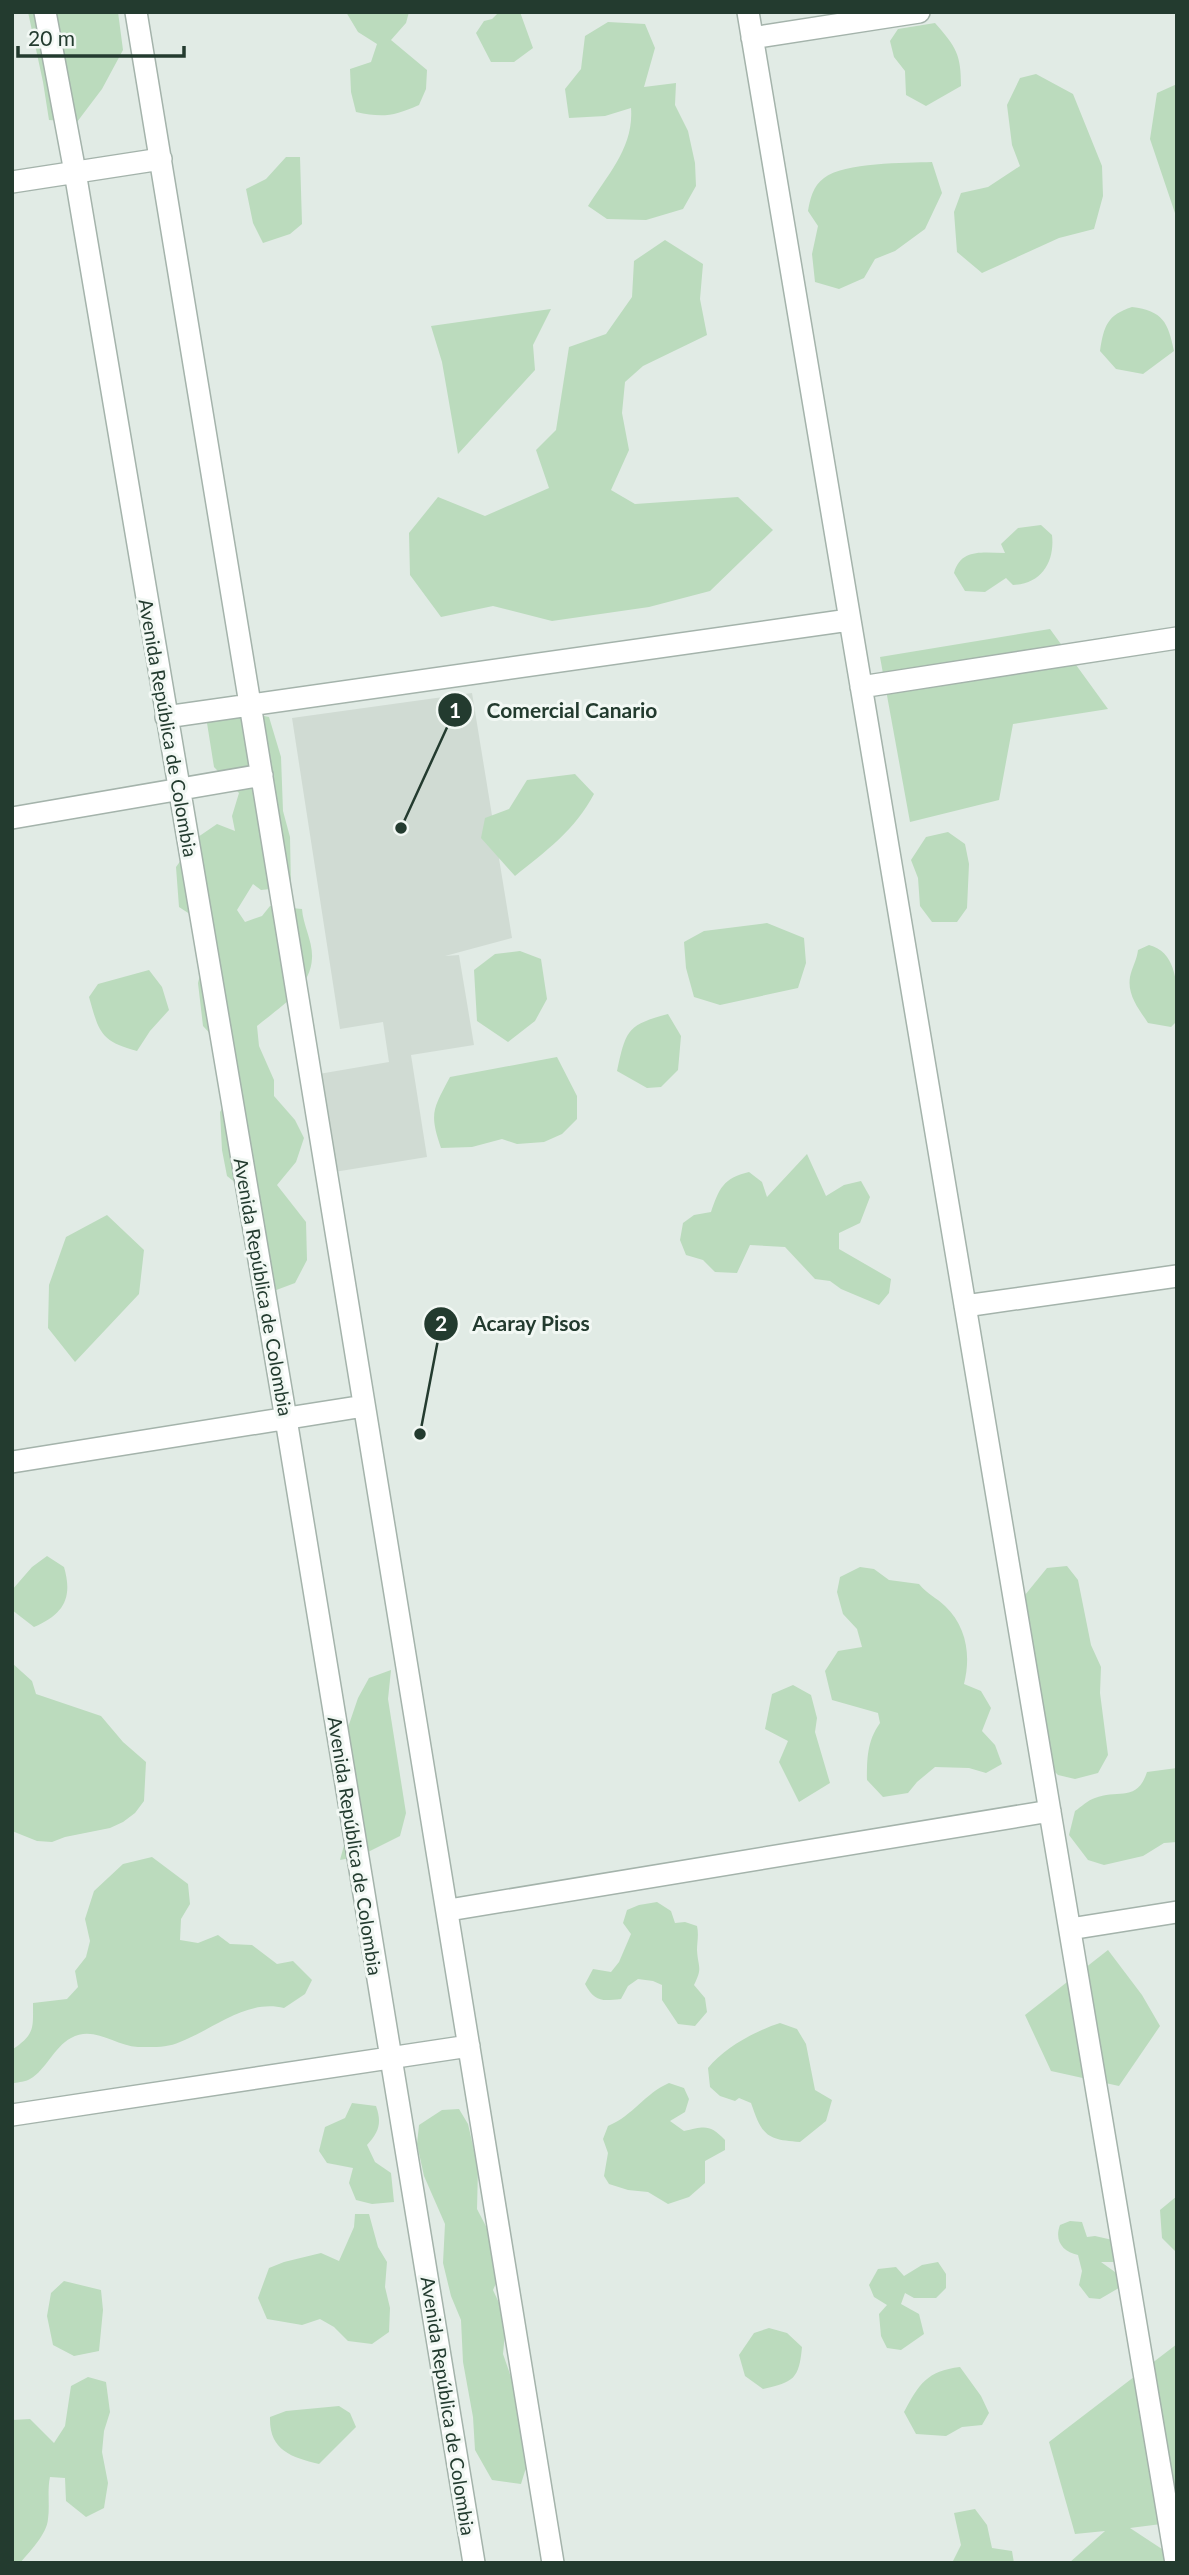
<svg xmlns="http://www.w3.org/2000/svg" width="1189" height="2575" viewBox="0 0 1189 2575" font-family="Lato,sans-serif">
<style>
.built{fill:#d0dbd3}
.green{fill:#bbdbbd}
.lines{fill:none;stroke-linecap:round;stroke-linejoin:round}
.minor-casing{stroke:#a4b3ab;stroke-width:24}
.minor{stroke:#fff;stroke-width:21}
.labels{text-anchor:middle;stroke-width:6;stroke-linejoin:round;paint-order:stroke}
.street-label{font-size:19px;fill:#233b2f;stroke:#f2f8f4}
.leader{fill:none;stroke:#233b2f;stroke-width:2.5}
.callout-dot{fill:#233b2f;stroke:#f2f8f4;stroke-width:2.5}
.mark-label{font-size:21px;text-anchor:middle;font-weight:bold;fill:#fff}
.callout-label{font-size:21px;text-anchor:middle;font-weight:bold;fill:#233b2f;stroke:#f2f8f4;stroke-width:6;stroke-linejoin:round;paint-order:stroke}
</style>
<rect width="100%" height="100%" fill="#e1ebe5"/>
<!-- built -->
<path class="built" d="M 472,693 L 512,938 L 445,956 L 459,955 L 474,1045 L 411,1055 L 427,1157 L 328,1173 L 313,1075 L 389,1062 L 383,1022 L 340,1029 L 292,718 Z"/>
<!-- green -->
<path class="green" d="M 28,12 L 118,12 L 123,50 L 102,89 L 77,122 L 49,120 L 43,82 Z
M 346,12 L 409,12 L 406,23 L 391,40 L 427,70 L 426,89 L 419,105 C 394,116 383,118 356,112 L 351,92 L 350,69 L 371,62 L 377,44 L 358,32 Z
M 499,12 L 520,12 L 533,48 L 514,62 L 491,62 L 476,33 L 484,21 L 492,19 Z
M 608,22 L 645,24 L 655,48 L 644,87 L 676,83 L 675,105 L 688,131 L 695,163 L 696,186 L 683,209 L 646,220 L 607,219 L 588,206 C 608,174 634,147 631,108 L 605,116 L 569,118 L 565,89 L 581,69 L 585,36 Z
M 935,23 C 956,47 961,54 961,86 L 926,106 L 906,95 L 905,71 L 894,57 L 890,41 L 898,29 Z
M 1036,74 L 1073,94 L 1102,166 L 1103,196 L 1094,229 L 1059,238 L 982,273 L 957,252 L 954,212 L 961,193 L 988,187 L 1020,166 L 1012,145 L 1007,105 L 1020,78 Z
M 1177,84 L 1177,219 L 1150,139 L 1157,93 Z
M 286,157 L 300,157 L 302,224 L 290,234 L 263,243 L 253,223 L 246,189 L 266,179 Z
M 932,162 L 942,193 L 925,229 L 895,251 L 875,259 L 864,278 L 839,289 L 815,282 L 812,254 L 818,226 L 808,211 C 810,199 813,186 824,178 C 844,162 906,163 932,162 Z
M 665,240 L 703,264 L 700,299 L 707,335 L 643,366 L 625,382 L 622,413 L 629,450 L 611,490 L 635,504 L 738,497 L 773,530 L 710,591 L 649,607 L 552,621 L 493,606 L 441,617 L 410,575 L 409,533 L 438,497 L 485,516 L 549,488 L 536,450 L 556,430 L 569,347 L 606,334 L 632,297 L 634,261 Z
M 1132,307 C 1163,311 1168,322 1174,351 L 1143,374 L 1116,369 L 1100,351 C 1104,326 1107,315 1132,307 Z
M 551,309 L 533,345 L 535,370 L 458,454 L 442,362 L 431,326 Z
M 1041,525 L 1052,535 C 1055,561 1042,584 1013,585 L 1006,578 L 985,592 L 965,591 L 954,573 C 961,548 983,553 1005,553 L 1001,544 L 1018,528 Z
M 1050,629 L 1108,709 L 1013,724 L 999,800 L 910,822 L 880,657 Z
M 220,707 L 269,717 L 281,757 L 283,811 L 290,837 L 291,887 L 261,890 L 253,884 L 237,910 L 245,922 L 262,916 L 270,906 L 302,909 C 303,925 313,942 312,958 C 311,988 279,1008 257,1026 L 259,1046 L 274,1080 L 274,1096 L 295,1120 L 304,1138 L 296,1162 L 277,1185 L 306,1222 L 307,1260 L 295,1283 L 271,1292 L 250,1194 L 227,1176 L 222,1150 L 220,1112 L 234,1091 L 229,1054 L 203,1026 L 198,983 L 208,943 L 208,926 L 179,907 L 176,867 L 198,837 L 217,824 L 235,831 L 232,816 L 239,793 L 214,767 L 207,723 Z
M 575,774 L 594,794 C 575,830 546,851 515,876 L 481,838 L 485,818 L 509,809 L 527,780 Z
M 948,832 L 965,844 L 969,864 L 967,908 L 957,922 L 932,922 L 920,906 L 918,878 L 911,860 L 926,837 Z
M 767,923 L 804,938 L 806,963 L 798,988 L 720,1005 L 694,997 L 686,968 L 684,942 L 704,931 Z
M 1149,945 C 1181,953 1177,996 1177,1021 L 1171,1027 L 1148,1023 C 1139,1009 1127,995 1130,977 C 1132,967 1137,960 1138,950 Z
M 520,951 L 541,959 L 547,999 L 535,1021 L 508,1042 L 477,1021 L 474,970 L 495,954 Z
M 149,970 L 162,987 L 169,1010 L 150,1031 L 137,1051 C 100,1041 99,1032 89,997 L 98,984 Z
M 668,1014 L 681,1036 L 678,1070 L 661,1087 L 647,1088 L 617,1071 C 626,1030 627,1025 668,1014 Z
M 557,1057 L 577,1096 L 577,1119 L 562,1134 L 544,1142 L 517,1144 L 502,1139 L 472,1147 L 441,1148 C 429,1113 433,1109 450,1077 Z
M 807,1154 L 826,1196 L 844,1185 L 861,1181 L 870,1197 L 860,1223 L 839,1233 L 839,1249 L 891,1279 L 889,1293 L 879,1305 L 841,1289 L 830,1281 L 815,1279 L 785,1247 L 750,1245 L 737,1273 L 715,1272 L 703,1260 L 686,1255 L 680,1240 L 683,1223 L 694,1215 L 711,1212 C 719,1189 723,1178 749,1172 L 762,1182 L 767,1197 Z
M 107,1215 L 144,1250 L 139,1294 L 75,1362 L 48,1328 L 49,1285 L 66,1237 Z
M 47,1556 L 64,1567 C 73,1598 64,1614 34,1627 L 12,1610 L 12,1590 L 32,1567 Z
M 1067,1566 L 1078,1580 L 1091,1645 L 1101,1667 L 1100,1693 L 1108,1755 L 1098,1773 L 1075,1779 L 1058,1775 L 1038,1755 L 1029,1646 L 1032,1635 L 1025,1595 L 1047,1568 Z
M 860,1567 L 874,1569 L 889,1580 L 919,1584 C 927,1594 937,1598 945,1606 C 967,1627 971,1656 964,1684 L 981,1691 L 991,1708 L 982,1731 L 995,1745 L 1002,1764 L 986,1773 L 969,1768 L 935,1767 L 917,1782 L 908,1793 L 883,1797 L 867,1780 C 867,1759 867,1741 880,1723 L 878,1713 L 832,1700 L 825,1671 L 838,1651 L 862,1647 L 857,1629 L 843,1614 L 837,1592 L 840,1577 Z
M 12,1663 L 32,1681 L 36,1694 L 101,1716 L 123,1742 L 146,1762 L 144,1801 L 135,1813 L 123,1822 L 110,1828 L 65,1837 L 52,1842 L 37,1841 L 12,1831 Z
M 391,1670 L 388,1699 L 406,1813 L 400,1836 L 360,1856 L 340,1860 L 346,1838 L 342,1745 L 358,1698 L 369,1678 Z
M 793,1685 L 811,1695 L 817,1718 L 815,1732 L 830,1783 L 799,1802 L 779,1762 L 788,1741 L 765,1729 L 772,1694 Z
M 1177,1768 L 1177,1842 L 1164,1843 L 1143,1856 L 1104,1865 L 1088,1860 L 1069,1835 L 1075,1811 C 1081,1807 1088,1800 1095,1798 C 1117,1789 1137,1803 1147,1772 Z
M 152,1857 L 188,1884 L 190,1904 L 181,1919 L 180,1940 L 198,1943 L 218,1935 L 230,1944 L 252,1945 L 277,1964 L 293,1961 L 312,1980 L 305,1994 L 284,2008 C 246,1999 214,2029 180,2042 C 167,2048 152,2047 138,2047 C 115,2046 94,2025 71,2038 C 54,2047 46,2070 30,2079 C 25,2082 19,2082 14,2083 L 12,2050 C 35,2034 33,2029 33,2003 L 67,1999 L 78,1987 L 75,1971 L 86,1957 L 90,1941 L 85,1919 L 94,1891 L 123,1864 Z
M 657,1902 L 671,1911 L 675,1923 L 685,1922 L 697,1926 C 699,1935 697,1942 697,1950 C 698,1968 703,1967 694,1985 L 705,1998 L 707,2012 L 695,2026 L 678,2024 L 662,2000 L 662,1985 L 653,1981 L 638,1979 L 628,1986 L 621,1999 C 601,2001 595,2002 585,1984 L 593,1969 L 611,1972 L 619,1962 L 631,1934 L 623,1923 L 627,1910 L 639,1905 Z
M 1108,1950 L 1142,1995 L 1160,2026 L 1119,2086 L 1051,2071 L 1025,2015 Z
M 780,2023 L 797,2029 L 806,2044 L 815,2090 L 832,2100 L 826,2121 L 800,2142 C 766,2140 762,2135 751,2103 L 739,2098 L 735,2101 L 720,2096 L 710,2087 L 708,2068 C 724,2048 755,2031 780,2023 Z
M 669,2083 L 684,2088 L 689,2099 L 685,2112 L 670,2121 L 684,2131 C 705,2126 710,2124 725,2140 L 725,2150 L 705,2161 L 705,2183 L 689,2197 L 668,2204 L 648,2192 L 628,2190 L 609,2184 L 604,2176 L 608,2153 L 603,2139 L 608,2126 C 634,2115 644,2094 669,2083 Z
M 352,2103 L 376,2106 C 382,2123 379,2132 367,2145 L 375,2162 L 391,2173 L 394,2202 L 372,2204 L 356,2200 L 349,2183 L 353,2168 L 327,2163 L 319,2151 L 325,2127 L 345,2118 Z
M 459,2109 L 468,2124 L 478,2168 L 477,2209 L 505,2263 L 493,2290 L 499,2303 L 505,2333 L 503,2354 L 513,2383 L 517,2415 L 535,2451 L 525,2471 L 521,2484 L 492,2480 L 475,2450 L 473,2417 L 463,2362 L 461,2320 L 451,2296 L 443,2263 L 445,2224 L 424,2176 L 417,2144 L 419,2125 L 442,2110 Z
M 1177,2196 L 1177,2253 L 1162,2238 L 1160,2210 Z
M 355,2214 L 369,2214 L 378,2247 L 387,2262 L 385,2287 L 390,2308 L 389,2332 L 372,2344 L 348,2341 L 334,2327 L 320,2319 L 302,2325 L 267,2319 L 258,2298 L 269,2268 L 284,2262 L 321,2253 L 339,2261 L 354,2227 Z
M 1070,2221 L 1082,2222 L 1087,2237 L 1095,2236 L 1117,2241 L 1118,2262 L 1101,2262 L 1129,2282 L 1100,2299 L 1089,2298 L 1079,2285 L 1082,2271 L 1078,2255 C 1063,2252 1054,2241 1060,2225 Z
M 938,2262 L 946,2274 L 946,2288 L 936,2298 L 914,2298 L 905,2293 L 901,2304 L 919,2314 L 924,2334 L 901,2350 L 887,2348 L 881,2336 L 879,2314 L 887,2305 L 874,2297 L 869,2285 L 878,2269 L 896,2267 L 904,2276 L 922,2265 Z
M 64,2281 L 101,2290 L 103,2310 L 99,2351 L 74,2356 L 53,2345 L 47,2316 L 51,2293 Z
M 769,2328 L 787,2333 L 802,2347 C 799,2379 794,2382 763,2389 L 745,2376 L 739,2355 L 754,2333 Z
M 1177,2344 L 1177,2522 L 1130,2528 L 1168,2553 L 1177,2563 L 1069,2563 L 1105,2531 L 1075,2534 L 1049,2442 Z
M 960,2367 L 981,2396 L 989,2413 L 982,2425 L 962,2427 L 946,2436 L 916,2434 L 904,2412 C 919,2384 927,2371 960,2367 Z
M 88,2377 L 106,2382 L 110,2412 L 104,2431 L 102,2452 L 108,2483 L 104,2508 L 86,2517 L 66,2501 L 65,2478 L 50,2477 C 47,2491 50,2505 48,2519 C 47,2534 30,2551 20,2563 L 12,2563 L 12,2420 L 30,2419 L 54,2443 L 65,2426 L 71,2386 Z
M 339,2406 L 350,2413 L 356,2427 L 319,2464 C 291,2457 269,2450 270,2417 L 286,2411 Z
M 975,2509 L 987,2525 L 992,2548 L 1012,2551 L 1014,2563 L 942,2563 L 953,2561 L 961,2545 L 954,2513 Z"/>
<g class="lines">
<defs>
<path id="minor" d="M 45,12 L 75,172 L 286,1419 L 474,2563
M 136,12 C 175,243 211,474 250,704 C 354,1323 453,1943 553,2563
M 748,12 L 1176,2563
M 752,38 L 919,12
M 12,182 L 161,159
M 861,687 L 1177,638
M 166,717 L 849,620
M 12,818 L 262,775
M 965,1306 L 1177,1276
M 12,1462 L 364,1406
M 449,1910 L 1050,1811
M 1070,1929 L 1177,1912
M 12,2115 L 469,2046"/>
</defs>
<!-- minor casing -->
<use href="#minor" class="minor-casing"/>
<!-- minor -->
<use href="#minor" class="minor"/>
</g>
<g class="labels">
<!-- street labels -->
<g class="street-label">
<text transform="translate(168 728) rotate(80)" y="7">Avenida República de Colombia</text>
<text transform="translate(263 1287) rotate(80)" y="7">Avenida República de Colombia</text>
<text transform="translate(355 1846) rotate(81)" y="7">Avenida República de Colombia</text>
<text transform="translate(448 2406) rotate(81)" y="7">Avenida República de Colombia</text>
</g>
</g>
<!-- callouts -->
<path class="leader" d="M401 828L455 710M420 1434L441 1324"/>
<g class="callout-dot">
<circle cx="401" cy="828" r="7"/>
<circle cx="420" cy="1434" r="7"/>
<circle cx="455" cy="710" r="18"/>
<circle cx="441" cy="1324" r="18"/>
</g>
<g class="mark-label">
<text x="455" y="718">1</text>
<text x="441" y="1331">2</text>
</g>
<g class="callout-label">
<text x="572" y="718">Comercial Canario</text>
<text x="531" y="1331">Acaray Pisos</text>
</g>
<!-- border -->
<rect width="1189" height="2575" fill="none" stroke="#233b2f" stroke-width="28"/>
<!-- scale -->
<path d="M18 46v10h166v-10" fill="none" stroke="#233b2f" stroke-width="3.5"/>
<text x="28" y="46" font-size="21" fill="#233b2f" stroke="#f2f8f4" stroke-width="5" paint-order="stroke">20 m</text>
</svg>
